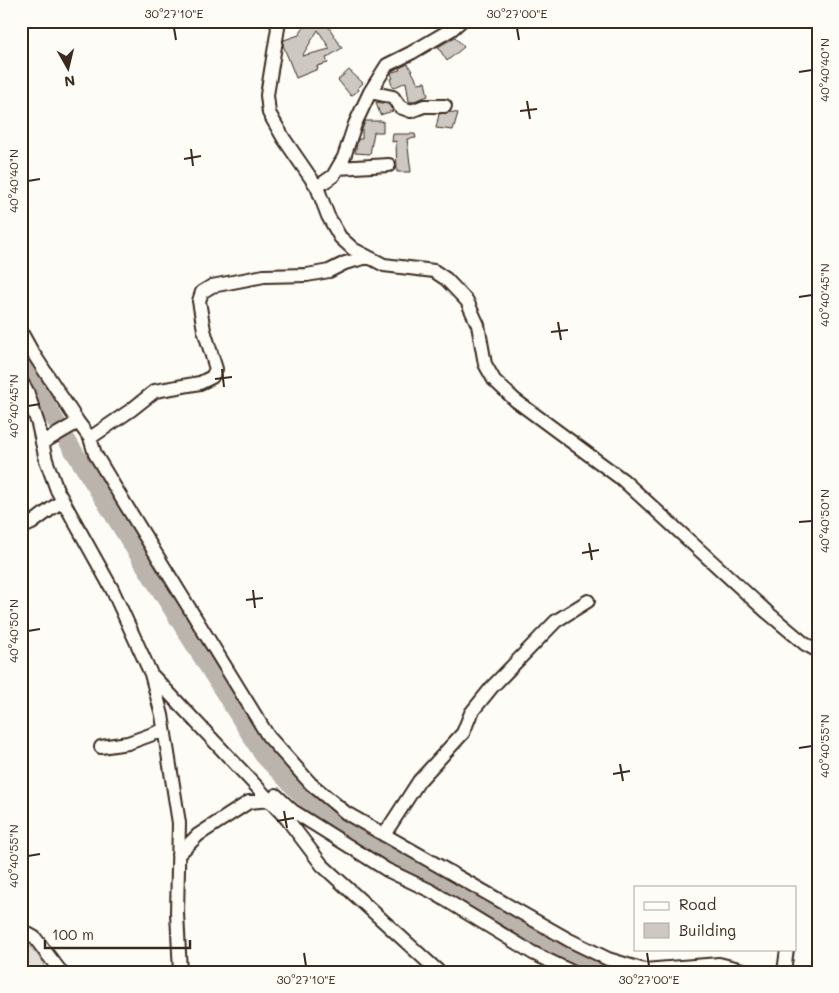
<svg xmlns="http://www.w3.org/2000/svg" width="839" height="993" viewBox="0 0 839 993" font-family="Mali,sans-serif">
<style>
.green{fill:#e1ded7;stroke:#8e847a}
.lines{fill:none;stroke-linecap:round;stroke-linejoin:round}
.river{stroke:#bbb4ad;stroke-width:18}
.building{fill:#cdc8c2;stroke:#3b2a1e;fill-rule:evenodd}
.minor-casing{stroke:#3b2a1e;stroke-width:16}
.minor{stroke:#fdfcf7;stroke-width:12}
.ticks{fill:none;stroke:#3b2a1e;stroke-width:2}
.neatline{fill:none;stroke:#3b2a1e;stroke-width:2}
.ticks-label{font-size:12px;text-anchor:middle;fill:#3b2a1e}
</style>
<rect width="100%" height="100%" fill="#fdfcf7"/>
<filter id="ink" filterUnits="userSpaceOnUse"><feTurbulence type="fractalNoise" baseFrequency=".02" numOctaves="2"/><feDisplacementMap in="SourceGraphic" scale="10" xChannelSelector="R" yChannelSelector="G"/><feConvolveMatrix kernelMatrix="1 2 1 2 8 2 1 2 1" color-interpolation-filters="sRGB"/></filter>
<g filter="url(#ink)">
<!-- green -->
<path class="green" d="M 21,937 L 37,954 L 48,972 L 21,972 Z"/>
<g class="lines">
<!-- river -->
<path class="river" d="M 21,361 L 68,442 L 263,755 L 321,815 L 564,956 L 601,972"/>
</g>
<!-- building -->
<path class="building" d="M 308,21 L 325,21 L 342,48 L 326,58 L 328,63 L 317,66 L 318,69 L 296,78 L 283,45 L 284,40 L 299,35 ZM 318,30 L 330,49 L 302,56 Z
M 455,37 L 464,47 L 447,61 L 438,47 Z
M 408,64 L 418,83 L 425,82 L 428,96 L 411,102 L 409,101 L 406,82 L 393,88 L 390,79 L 393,78 L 391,74 L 392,72 L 400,70 L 399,68 Z
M 349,70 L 363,83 L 358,88 L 359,90 L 351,96 L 338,80 Z
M 376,102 L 388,104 L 393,111 L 380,115 Z
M 450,112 L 458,113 L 453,130 L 436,128 L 439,114 Z
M 365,121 L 383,121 L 383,132 L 374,132 L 370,154 L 355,153 L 358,139 L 362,139 L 362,130 Z
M 393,134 L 415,134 L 416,138 L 407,139 L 411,172 L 397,172 L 396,141 L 392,142 Z"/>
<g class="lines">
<defs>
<path id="minor" d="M 276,21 L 278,28 L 267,95 L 269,113 L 284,139 L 317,187 L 328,216 L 340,237 L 353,249 L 384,265 L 434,271 L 446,279 L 467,301 L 478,325 L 485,364 L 494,380 L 515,400 L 623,480 L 767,612 L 805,644 L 818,651
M 370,92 L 393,97 L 400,107 L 411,111 L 424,106 L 445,106
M 338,168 L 389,165
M 317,187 L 333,176 L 344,157 L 355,124 L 370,92 L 387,65 L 411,53 L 452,29 L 461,21
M 21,332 L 31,350 L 78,422 L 90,438 L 95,454 L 116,489 L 268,736 L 311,784 L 346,813 L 569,940 L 608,959 L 644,970 L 719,964 L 751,972
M 21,381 L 27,391 L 38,424 L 46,460 L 57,490 L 112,589 L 151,674 L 162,715 L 179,823 L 177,913 L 180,972
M 90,438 L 131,410 L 155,391 L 200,383 L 212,377 L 216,369 L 204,330 L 199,301 L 202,292 L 212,286 L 264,276 L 307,275 L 329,271 L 345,263 L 368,257
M 42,443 L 78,422
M 21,528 L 32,523 L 63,500
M 153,676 L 287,819 L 322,865 L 439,972
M 101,747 L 128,743 L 164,730
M 276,795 L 293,811 L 387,870 L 431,891 L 533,953 L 572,972
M 384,835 L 419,781 L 463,733 L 471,713 L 492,687 L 556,621 L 588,601
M 178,855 L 198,835 L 249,802 L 270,800
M 21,930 L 35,938 L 61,972
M 784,972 L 787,949"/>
</defs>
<!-- minor casing -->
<use href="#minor" class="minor-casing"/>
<!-- minor -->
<use href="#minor" class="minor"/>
</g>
</g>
<!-- ticks -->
<path class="ticks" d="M 174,28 L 176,40M 517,28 L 519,40M 799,72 L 812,70M 527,101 L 530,119M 520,111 L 537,109M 191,149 L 193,166M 184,159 L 201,156M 28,181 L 40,179M 799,297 L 812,295M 558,322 L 561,340M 551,332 L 568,330M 222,369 L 224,387M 215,379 L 232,377M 28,406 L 40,404M 799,522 L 812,521M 589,543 L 592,560M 582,553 L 599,550M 253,590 L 255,608M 246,600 L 263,598M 28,631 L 40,629M 799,748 L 812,746M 620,764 L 623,781M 613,774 L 630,771M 284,811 L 287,828M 277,821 L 294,818M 28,856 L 40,854M 304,953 L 306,966M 647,953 L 649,966"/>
<!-- margin -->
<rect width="839" height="993" fill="none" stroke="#fdfcf7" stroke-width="55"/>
<!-- legend -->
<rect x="634" y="886" width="162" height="65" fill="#fdfcf7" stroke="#afa8a0"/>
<rect x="644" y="902" width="25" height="8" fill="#fdfcf7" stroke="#afa8a0"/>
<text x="679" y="910" font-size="15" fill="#3b2a1e">Road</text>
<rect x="644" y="923" width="25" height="15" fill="#cdc8c2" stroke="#afa8a0"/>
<text x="679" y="936" font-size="15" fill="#3b2a1e">Building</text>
<!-- north arrow -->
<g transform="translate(68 68) rotate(172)" stroke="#fdfcf7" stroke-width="4" paint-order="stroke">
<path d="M0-4L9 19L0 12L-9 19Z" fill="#3b2a1e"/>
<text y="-8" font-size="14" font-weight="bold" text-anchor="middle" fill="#3b2a1e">N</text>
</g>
<!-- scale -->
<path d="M45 940v8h145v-8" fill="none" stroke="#3b2a1e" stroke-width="2.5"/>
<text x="52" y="940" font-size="15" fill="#3b2a1e" stroke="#fdfcf7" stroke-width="4" paint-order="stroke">100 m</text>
<rect x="28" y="28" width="784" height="938" class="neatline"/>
<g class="ticks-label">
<text x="174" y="18">30°27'10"E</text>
<text x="517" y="18">30°27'00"E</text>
<text transform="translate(825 70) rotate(-90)" y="4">40°40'40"N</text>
<text transform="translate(14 181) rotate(-90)" y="4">40°40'40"N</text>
<text transform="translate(825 295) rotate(-90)" y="4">40°40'45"N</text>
<text transform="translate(14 406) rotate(-90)" y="4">40°40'45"N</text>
<text transform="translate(825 521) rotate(-90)" y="4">40°40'50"N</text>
<text transform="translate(14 631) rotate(-90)" y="4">40°40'50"N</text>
<text transform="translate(825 746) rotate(-90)" y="4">40°40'55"N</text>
<text transform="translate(14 856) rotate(-90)" y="4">40°40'55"N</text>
<text x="306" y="984">30°27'10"E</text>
<text x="649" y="984">30°27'00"E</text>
</g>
</svg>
